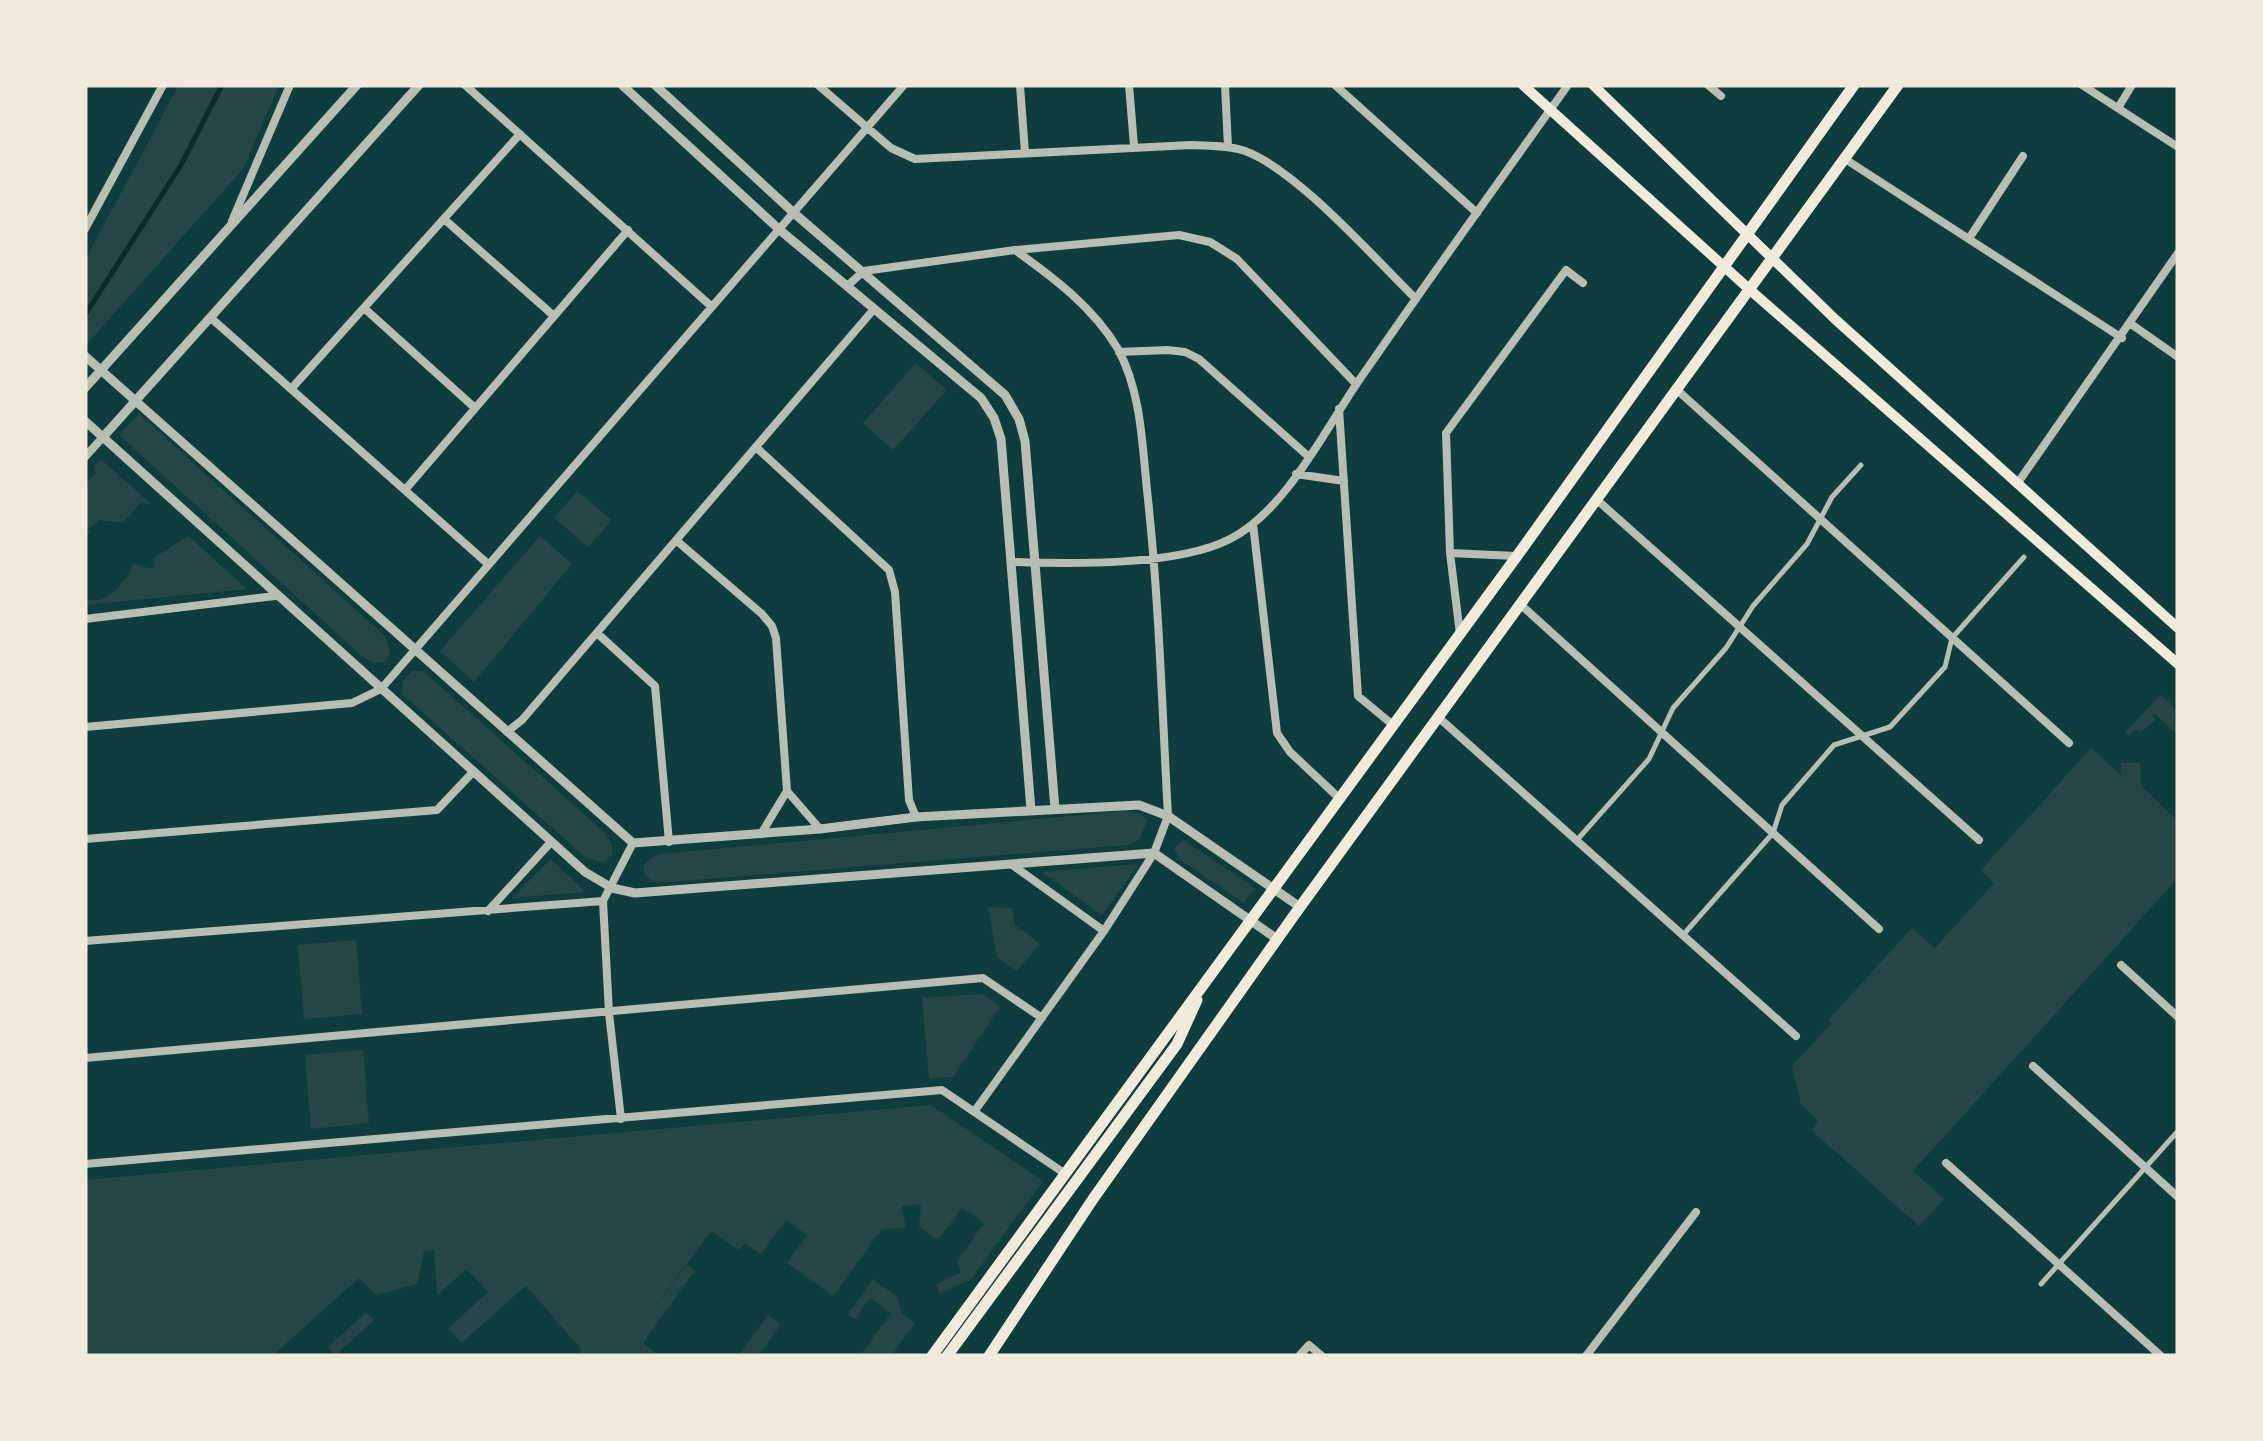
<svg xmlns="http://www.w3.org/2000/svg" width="2263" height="1441" viewBox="0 0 2263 1441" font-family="'Noto Sans',sans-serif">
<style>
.green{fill:#244646}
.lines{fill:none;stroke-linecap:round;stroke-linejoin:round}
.stream{stroke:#0a2a2b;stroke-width:5}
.pedestrian{stroke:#b8beb3;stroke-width:5}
.minor{stroke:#b8beb3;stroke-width:8}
.tertiary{stroke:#b8beb3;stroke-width:9}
.secondary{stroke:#f1e9da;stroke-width:10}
.primary{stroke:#f1e9da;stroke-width:11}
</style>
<rect width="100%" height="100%" fill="#0f3d3e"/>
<!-- green -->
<path class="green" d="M 179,85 L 279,85 L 243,169 L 85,346 L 85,260 Z
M 916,363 L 947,390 L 893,450 L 863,423 Z
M 139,414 L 386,637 L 390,654 L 383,662 L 375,663 L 364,658 L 119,435 Z
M 101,459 L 151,504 L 141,503 L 122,523 L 100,520 L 88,529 L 92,532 L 85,534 L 85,485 L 96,473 L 94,466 Z
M 577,491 L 612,520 L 588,547 L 554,518 Z
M 188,536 L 247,589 L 85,605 L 85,599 C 107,607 126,582 133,564 L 153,569 L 155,563 L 152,559 Z
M 540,536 L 572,564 L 474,682 L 440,651 Z
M 412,671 L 422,671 L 430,677 L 605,833 L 612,844 L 612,854 L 604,863 L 586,858 L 402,694 L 403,681 Z
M 2161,695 L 2178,711 L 2178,735 L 2154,713 L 2152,716 L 2156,720 L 2140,733 L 2136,729 L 2129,736 L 2125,732 Z
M 2091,748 L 2121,775 L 2121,763 L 2140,763 L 2141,785 L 2178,822 L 2178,878 L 1913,1171 L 1944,1199 L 1919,1226 L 1811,1130 L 1818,1121 L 1801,1104 L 1792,1066 L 1831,1024 L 1828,1020 L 1912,928 L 1935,948 L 1994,883 L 1981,870 Z
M 1125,811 L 1140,813 L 1147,821 L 1139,840 L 1128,845 L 657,883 C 636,874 642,859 661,854 Z
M 1183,840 L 1255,888 L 1244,903 L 1179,859 L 1174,848 Z
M 551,859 L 585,892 L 512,898 Z
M 1139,864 L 1102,915 L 1042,872 Z
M 988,907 L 1012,908 L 1015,925 L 1040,944 L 1017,971 L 997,957 Z
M 356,940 L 362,1014 L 304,1019 L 298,945 Z
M 983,994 L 1000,1007 L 953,1077 L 929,1078 L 922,998 Z
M 363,1050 L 369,1123 L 311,1129 L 305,1055 Z
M 931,1105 L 1043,1181 L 971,1279 L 939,1294 L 937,1284 L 961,1272 L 957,1262 L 984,1223 L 962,1208 L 938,1240 L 919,1227 L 921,1204 L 902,1206 L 906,1228 L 882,1229 L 833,1296 L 787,1263 L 807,1235 L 786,1220 L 761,1254 L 745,1243 L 739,1250 L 711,1231 L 638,1330 L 687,1265 L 695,1270 L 643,1343 L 659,1356 L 576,1356 L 582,1350 L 526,1286 L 461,1343 L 449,1328 L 488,1292 L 466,1269 L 437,1295 L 434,1250 L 424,1251 L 417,1284 L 376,1295 L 359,1278 L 272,1356 L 85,1356 L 85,1180 Z
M 873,1279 L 898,1298 L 901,1313 L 915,1323 L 891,1356 L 860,1356 L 891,1313 L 870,1298 L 855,1319 L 848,1314 Z
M 366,1312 L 374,1320 L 336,1355 L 328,1347 Z
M 768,1315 L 781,1324 L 758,1356 L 738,1356 Z"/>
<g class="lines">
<!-- stream -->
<path class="stream" d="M 85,315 L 181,165 L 222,85"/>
<!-- pedestrian -->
<path class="pedestrian" d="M 1577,840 L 1649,759 L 1673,708 L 1726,648 L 1753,606 L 1807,544 L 1832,497 L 1861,465
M 1683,935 L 1773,833 L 1782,805 L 1834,745 L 1890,727 L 1945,667 L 1952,638 L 2024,557
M 2041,1284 L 2178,1131"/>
<!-- minor -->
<path class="minor" d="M 465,85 L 712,307
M 818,85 L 891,148 L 915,159 L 1191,145 C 1209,146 1228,145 1245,151 C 1297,170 1374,258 1416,299
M 1020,85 L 1025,153
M 1129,85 L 1134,146
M 1225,85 L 1228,147
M 1335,85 L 1477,213
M 1708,85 L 1721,96
M 2082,85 L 2178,147
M 2118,108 L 2132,85
M 1845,159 L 2122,338
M 444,219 L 554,316
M 232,221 L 290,85
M 85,229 L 163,85
M 1970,237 L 2023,156
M 847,286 L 864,271 L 1015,250 L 1179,235 L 1210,242 L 1237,259 L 1356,384
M 364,308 L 475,408
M 211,318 L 488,564
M 2131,324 L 2178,357
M 1119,352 L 1167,350 L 1185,352 L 1199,359 L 1309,457
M 291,389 L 520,134
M 1676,389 L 2069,743
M 1339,409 L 1358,696 L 1393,725
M 757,448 L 889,570 L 895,592 L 909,800 L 916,817
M 85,457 L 103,437
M 1296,474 L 1344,481
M 2017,484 L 2178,253
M 405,490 L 628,230
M 1596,499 L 1979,840
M 1253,524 L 1277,733 L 1290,752 L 1339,798
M 677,541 L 762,614 L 772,626 L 776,638 L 787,791 L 761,834
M 1450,553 L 1516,556
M 1013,562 C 1071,564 1178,566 1230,539 C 1287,510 1326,427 1362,376 C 1430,278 1499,181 1568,85
M 1520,604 L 1879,929
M 85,619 L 275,596
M 597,633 L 655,686 L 669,842
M 1460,634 L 1450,553 L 1446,433 L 1566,270 L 1583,283
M 1438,717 L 1796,1036
M 85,727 L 352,703 L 381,689 L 904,85
M 507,732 L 522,720 L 874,309
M 787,791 L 820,829
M 85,839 L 437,810 L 474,771
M 1011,864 L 1104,931
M 488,911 L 551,842
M 85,941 L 603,901
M 2121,965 L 2178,1017
M 85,1058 L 983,978 L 1042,1018
M 2033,1066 L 2178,1197
M 974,1112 L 1104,931 L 1154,853 L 1168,816 C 1162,707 1159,598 1147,490 C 1142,442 1141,392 1118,349 C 1093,307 1054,278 1015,250
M 621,1119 L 609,1013 L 603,901 L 633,843
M 1946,1163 L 2161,1356
M 85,1164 L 942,1090 L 1064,1173
M 1299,1356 L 1309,1345 L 1322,1356
M 1586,1356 L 1696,1212"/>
<!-- tertiary -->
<path class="tertiary" d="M 622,85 L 781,231 L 981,398 L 994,418 L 1001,439 L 1031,810
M 655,85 L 795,214 L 1005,395 L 1019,419 L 1025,441 L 1055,809
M 85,356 L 633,843 L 820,829 L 916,817 L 1139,805 L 1168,816 L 1300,907
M 85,388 L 357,85
M 85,421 L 585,872 L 612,888 L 635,893 L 1154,853 L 1277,939
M 103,437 L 419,85"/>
<!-- secondary -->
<path class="secondary" d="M 1523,85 L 1749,289 L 2178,664
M 1593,85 L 1836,320 L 2178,628"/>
<!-- primary -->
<path class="primary" d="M 932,1356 L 1517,556 L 1854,85
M 947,1356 L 1177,1044 L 1197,1000
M 989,1356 L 1093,1199 L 1300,907 L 1898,85"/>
</g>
<!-- border -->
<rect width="2263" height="1441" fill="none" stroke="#f1e9da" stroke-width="175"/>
</svg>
